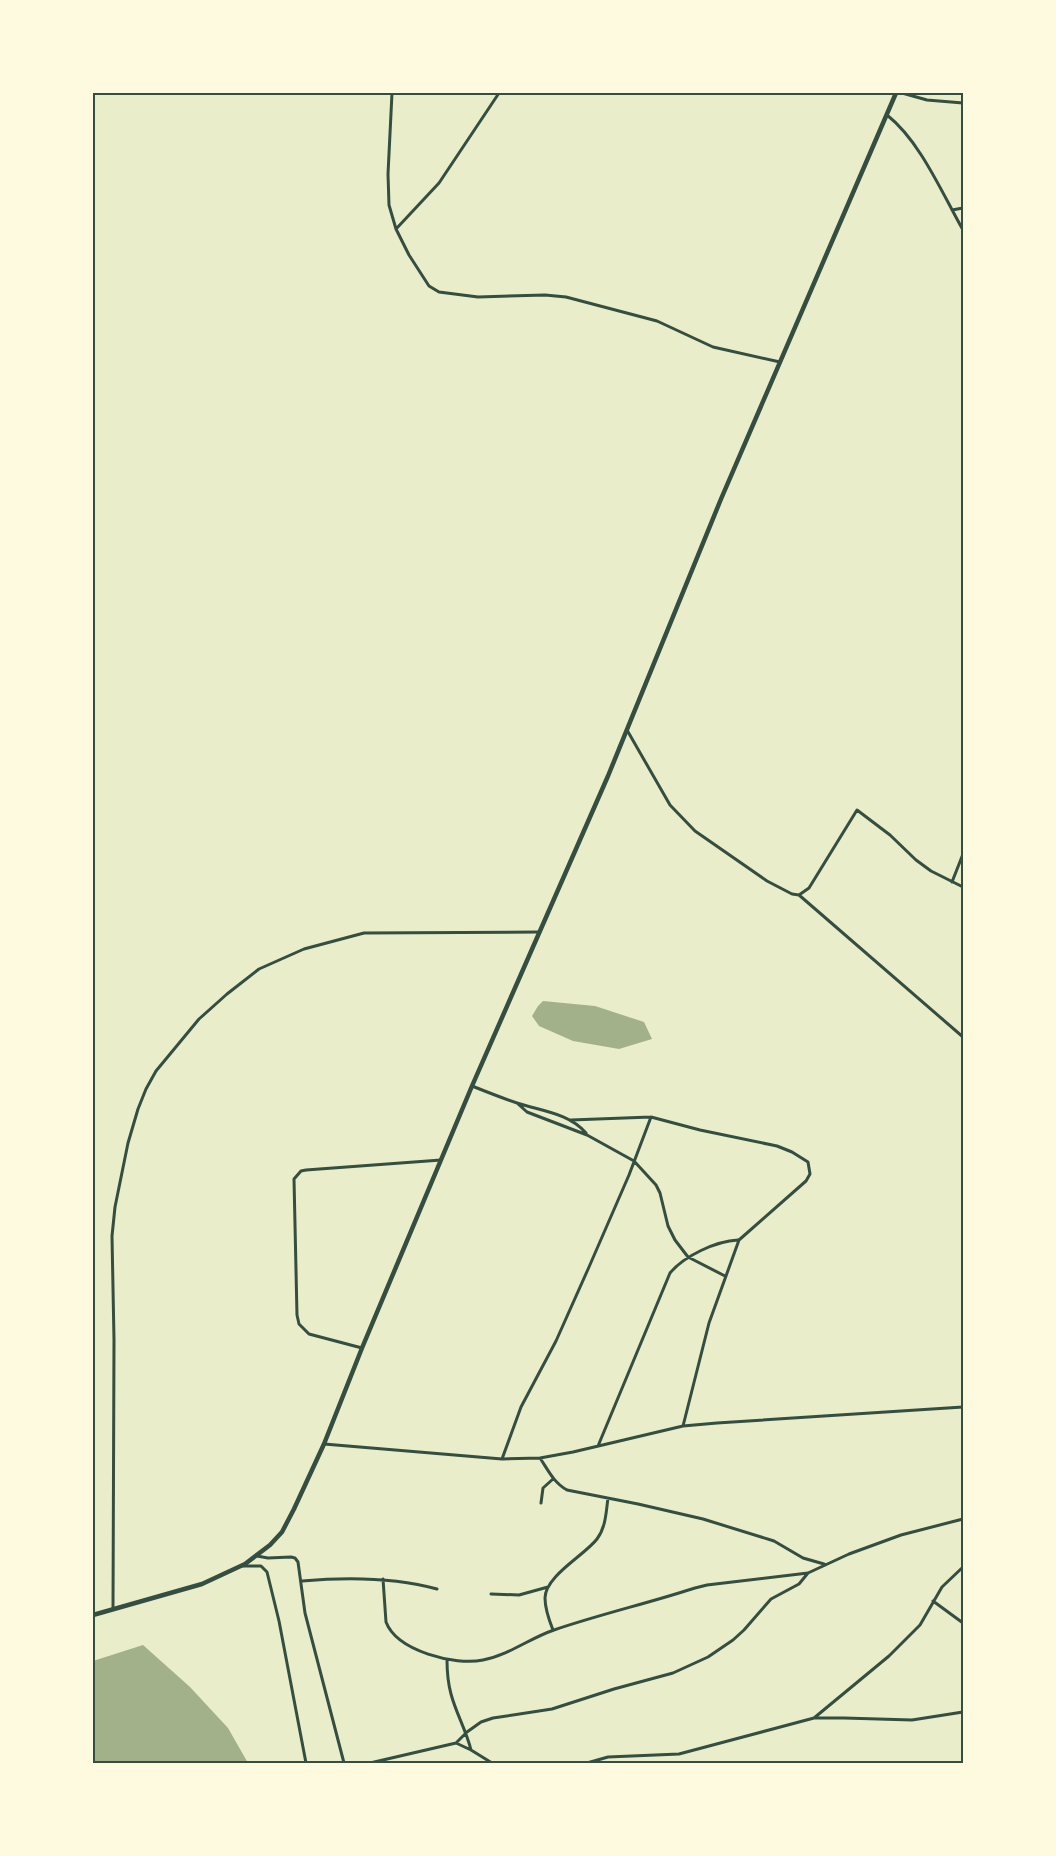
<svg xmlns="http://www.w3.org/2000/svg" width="1056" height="1856" viewBox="0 0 1056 1856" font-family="Cabin,sans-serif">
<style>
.water{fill:#a3b18a}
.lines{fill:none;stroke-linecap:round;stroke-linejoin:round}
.minor{stroke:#344e41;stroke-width:3}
.primary{stroke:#344e41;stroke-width:4.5}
.neatline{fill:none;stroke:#344e41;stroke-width:2}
</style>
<rect width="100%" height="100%" fill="#e9edc9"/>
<!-- water -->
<path class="water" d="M 543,1001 L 595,1006 L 644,1022 L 652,1039 L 619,1049 L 573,1041 L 539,1026 L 532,1016 L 538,1006 Z
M 143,1645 L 190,1687 L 228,1728 L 248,1763 L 93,1763 L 93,1661 Z"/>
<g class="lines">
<!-- minor -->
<path class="minor" d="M 392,93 L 388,174 L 389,205 L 396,229 L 409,255 L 429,286 L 439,292 L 478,297 L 545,295 L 566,297 L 657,321 L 713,347 L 780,362
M 902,93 L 927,100 L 963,103
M 887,115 C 920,141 942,193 963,230
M 952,210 L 963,208
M 396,229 L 439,183 L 499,93
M 627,730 L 670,805 L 695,831 L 767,881 L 792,894 L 799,895 L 963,1037
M 952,882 L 963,854
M 799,895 L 809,888 L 857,810 L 890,835 L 916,860 L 931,871 L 963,887
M 472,1086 C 487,1092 502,1098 517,1103 C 541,1111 569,1113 586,1133
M 517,1103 L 527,1112 L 587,1135 L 634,1161 L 656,1185 L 660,1193 L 668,1226 L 675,1240 L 688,1257 L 725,1276
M 571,1120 L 651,1117 L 700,1130 L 777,1146 L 792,1152 L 808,1162 L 810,1174 L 806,1181 L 739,1240 L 709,1323 L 683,1426
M 362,1348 L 309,1334 L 299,1324 L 297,1315 L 294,1179 L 301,1171 L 306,1170 L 441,1160
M 324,1444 L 502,1459 L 540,1458 L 573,1452 L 683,1426 L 717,1423 L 963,1407
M 598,1446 L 670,1273 C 684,1256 716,1241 738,1240
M 540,1458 C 548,1470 554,1483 567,1490 L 638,1504 L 703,1519 L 774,1541 L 803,1558 L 824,1564
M 502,1459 L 521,1407 L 556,1341 L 589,1267 L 629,1175 L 651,1117
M 541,1503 L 543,1488 L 553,1479
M 257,1556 L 268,1558 L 291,1557 L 295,1558 L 298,1562 L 305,1613 L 344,1763
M 242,1566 L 261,1566 L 267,1572 L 279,1621 L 306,1763
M 383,1579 L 386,1622 C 397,1651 455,1666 483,1660 C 509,1655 530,1638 554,1630 C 601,1614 649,1603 695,1588 L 707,1585 L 808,1573
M 302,1581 C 347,1577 393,1577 437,1589
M 491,1594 L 519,1595 L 548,1587
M 933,1601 L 963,1623
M 113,1608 L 114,1340 L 112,1236 L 115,1207 L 128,1143 L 138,1109 L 146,1089 L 156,1071 L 199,1019 L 227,994 L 259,969 L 304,949 L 364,933 L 539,932
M 553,1630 C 549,1620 545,1609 545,1598 C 545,1576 585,1555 597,1539 C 606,1527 606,1512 608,1498
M 447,1660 C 447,1671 448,1683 451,1694 C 456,1713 466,1730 471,1750
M 816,1718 L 844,1718 L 912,1720 L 963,1712
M 456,1743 L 467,1732 L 481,1722 L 493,1718 L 552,1709 L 614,1689 L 673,1673 L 708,1657 L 733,1640 L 744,1630 L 771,1599 L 799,1584 L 808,1573 L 849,1554 L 901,1535 L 963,1519
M 370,1763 L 456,1743 L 471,1750 L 492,1763
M 587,1763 L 608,1757 L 679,1754 L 814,1718 L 889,1656 L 920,1625 L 942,1587 L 963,1567"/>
<!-- primary -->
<path class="primary" d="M 93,1615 L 202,1584 L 245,1564 L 270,1545 L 282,1532 L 294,1509 L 324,1444 L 362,1348 L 472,1086 L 608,776 L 721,499 L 896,93"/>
</g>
<!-- border -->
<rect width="1056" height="1856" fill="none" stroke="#fefae0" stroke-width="189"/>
<rect x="94" y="94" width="868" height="1668" class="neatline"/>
</svg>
